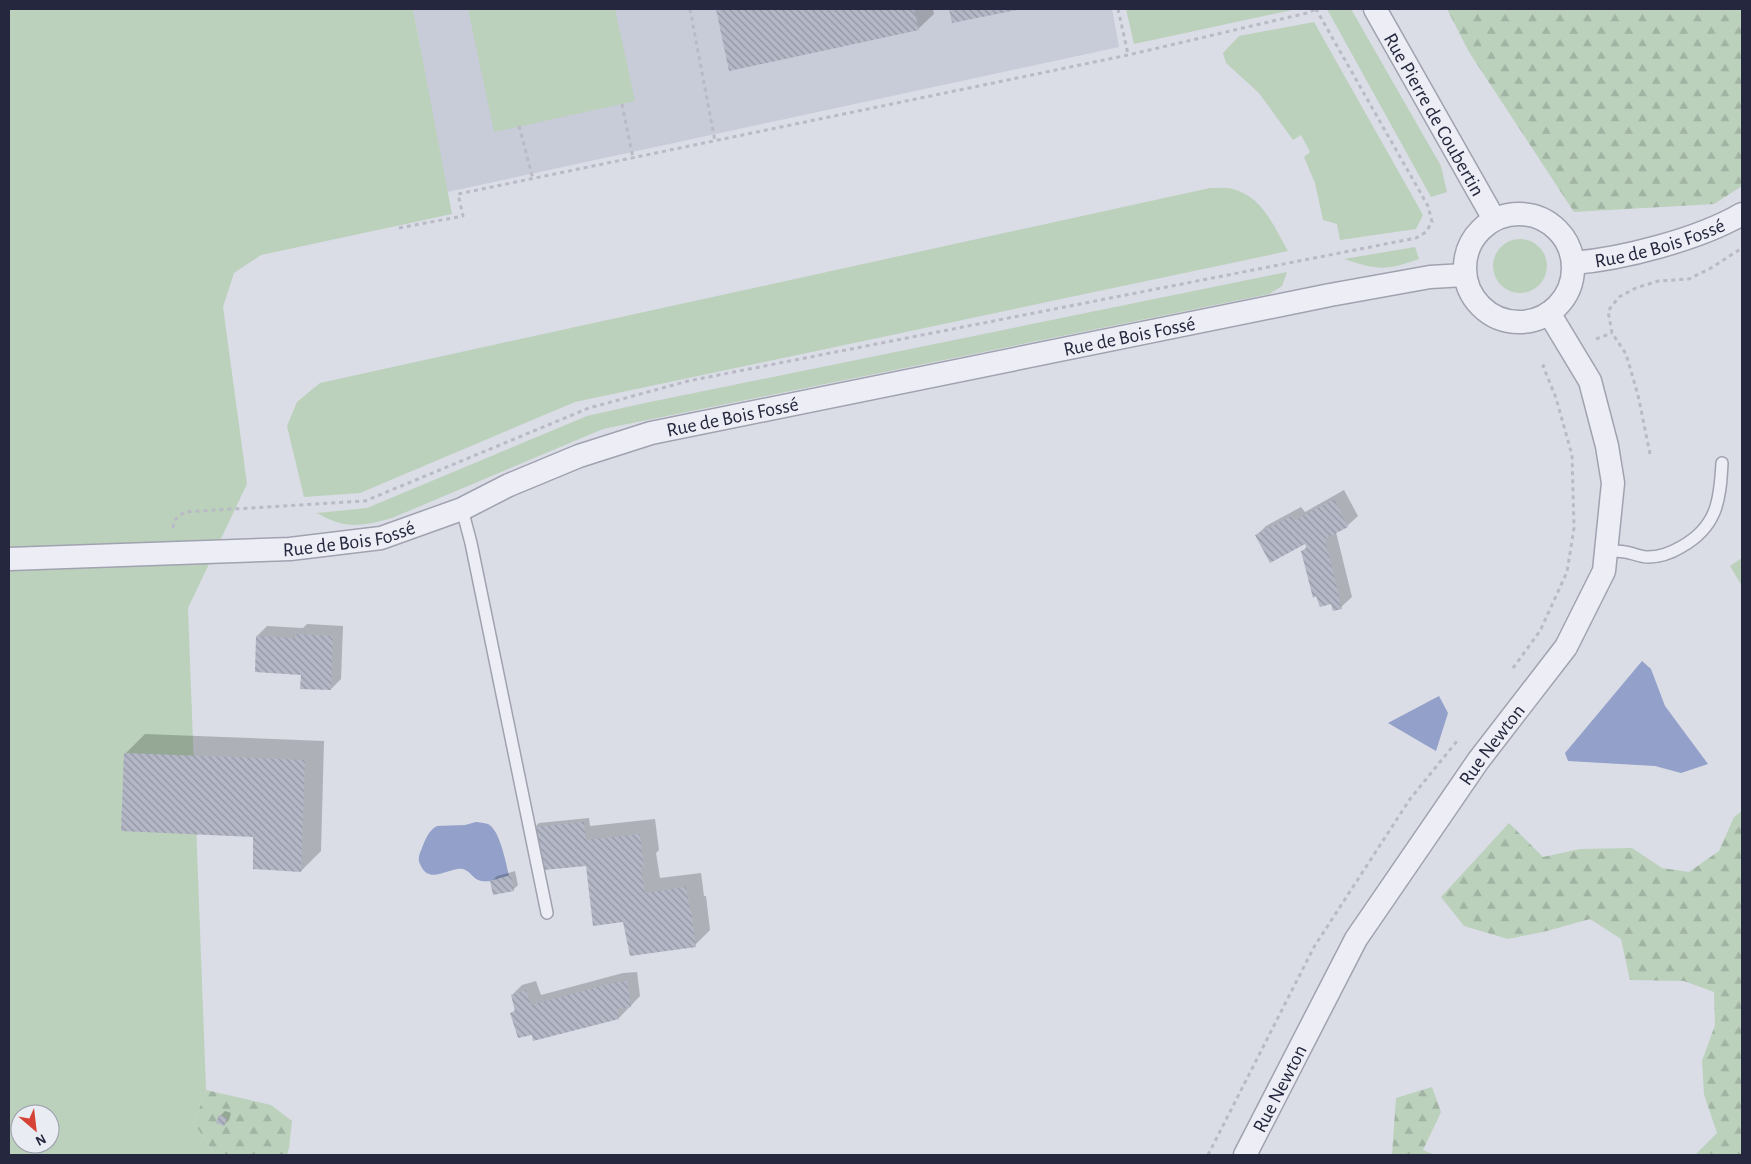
<svg xmlns="http://www.w3.org/2000/svg" width="1751" height="1164" viewBox="0 0 1751 1164" font-family="'Alegreya Sans',sans-serif">
<style>
.built{fill:#c8cbd8}
.green{fill:#bbd1bb;fill-rule:evenodd}
.forest{fill:url(#forest-firs)}
.water{fill:#92a0ca}
.shadow{fill:#0003}
.building{fill:url(#building-back-hatch)}
.lines{fill:none;stroke-linecap:round;stroke-linejoin:round}
.service-casing{stroke:#a0a2b0;stroke-width:14}
.minor-casing{stroke:#a0a2b0;stroke-width:25}
.path{stroke:#b9bac5;stroke-width:3;stroke-dasharray:4 4;stroke-linecap:butt}
.service{stroke:#edeef5;stroke-width:11}
.minor{stroke:#edeef5;stroke-width:22}
.labels{text-anchor:middle;stroke-width:4.5;stroke-linejoin:round;paint-order:stroke}
.street-label{font-size:20px;fill:#24273d;stroke:#eaecf4}
</style>
<defs>
<pattern id="forest-firs" width="22" height="20" patternUnits="userSpaceOnUse" patternTransform="scale(1.25)"><rect width="22" height="20" fill="#bbd1bb"/><path d="M5 1l3.5 6h-7zM16 11l3.5 6h-7z" fill="#a1b3a2"/></pattern>
<pattern id="building-back-hatch" width="6" height="6" patternUnits="userSpaceOnUse" patternTransform="scale(1.25)"><rect width="6" height="6" fill="#b4b7c6"/><path d="M-1 5l2 2M0 0l6 6M5-1l2 2" fill="none" stroke="#9295a2"/></pattern>
</defs>
<rect width="100%" height="100%" fill="#dadce6"/>
<!-- built -->
<path class="built" d="M 413,9 L 1112,9 L 1119,47 L 447,192 Z"/>
<!-- green -->
<path class="green" d="M 9,9 L 413,9 L 452,214 L 261,255 L 234,273 L 223,307 L 247,484 L 188,608 L 206,1090 L 194,1123 L 215,1155 L 9,1155 ZM 20,1114 L 50,1114 L 50,1144 L 20,1144 Z
M 468,9 L 615,9 L 635,101 L 494,132 Z
M 1126,9 L 1297,9 L 1134,44 Z
M 1327,9 L 1351,9 L 1441,166 L 1447,192 L 1431,197 Z
M 1314,22 L 1423,215 L 1416,229 L 1340,240 L 1337,224 L 1323,220 L 1315,183 L 1304,157 L 1310,152 L 1301,135 L 1293,140 L 1259,93 L 1226,63 L 1223,53 L 1239,36 Z
M 1210,188 C 1218,188 1226,187 1233,189 C 1263,197 1274,227 1288,251 L 575,402 L 360,493 L 304,497 L 287,426 L 297,402 L 320,383 Z
M1493 266a27 27 0 1 1 54 0a27 27 0 1 1-54 0Z
M 1415,247 L 1419,259 C 1385,271 1378,270 1344,259 Z
M 1287,272 L 1282,286 L 1269,294 L 603,429 L 392,518 C 362,526 346,530 317,513 L 367,508 L 587,416 L 645,403 Z
M 1742,558 L 1742,586 L 1730,566 Z"/>
<!-- forest -->
<path class="forest" d="M 1447,9 L 1742,9 L 1742,186 L 1714,204 L 1574,212 L 1469,52 Z
M 1742,811 L 1742,1155 L 1695,1155 L 1717,1133 L 1704,1094 L 1702,1061 L 1715,1025 L 1714,992 L 1684,981 L 1630,980 L 1621,939 L 1590,919 L 1547,931 L 1508,939 L 1464,926 L 1441,897 L 1509,823 L 1543,857 L 1580,849 L 1632,848 L 1662,868 L 1689,872 L 1719,851 L 1734,817 Z
M 1432,1087 L 1441,1112 L 1423,1150 L 1435,1155 L 1392,1155 L 1396,1098 Z
M 206,1090 L 271,1105 L 292,1121 L 289,1148 L 287,1155 L 215,1155 L 194,1123 Z"/>
<!-- water -->
<path class="water" d="M 1642,661 L 1651,669 L 1665,706 L 1708,764 L 1681,773 L 1655,766 L 1568,761 L 1565,753 Z
M 1439,696 L 1448,713 L 1436,751 L 1388,723 Z
M 476,822 C 479,822 484,823 488,824 C 500,830 506,863 509,876 C 501,878 487,884 478,880 C 472,877 470,871 463,869 C 449,867 430,885 421,866 C 417,859 419,855 422,848 C 425,840 429,830 437,826 L 465,825 Z"/>
<!-- shadow -->
<path class="shadow" d="M 717,9 L 933,9 L 934,14 L 918,29 L 730,69 Z
M 950,9 L 1015,9 L 953,22 Z
M 1344,490 L 1358,516 L 1347,526 L 1336,532 L 1352,597 L 1341,607 L 1332,602 L 1303,551 L 1307,546 L 1306,542 L 1256,536 L 1266,526 L 1301,507 L 1305,512 Z
M 307,624 L 343,626 L 341,679 L 331,689 L 302,674 L 257,636 L 267,626 L 303,628 Z
M 145,734 L 324,741 L 321,851 L 301,871 L 255,836 L 125,754 Z
M 589,818 L 590,826 L 655,819 L 659,850 L 656,853 L 660,878 L 701,873 L 704,896 L 706,896 L 710,930 L 695,945 L 587,865 L 534,828 L 539,823 Z
M 515,871 L 518,885 L 513,890 L 492,881 L 497,876 Z
M 637,972 L 640,996 L 619,1018 L 532,1033 L 512,1013 L 516,1009 L 512,995 L 522,985 L 536,981 L 541,995 L 623,973 Z
M 225,1111 L 231,1113 L 229,1120 L 224,1125 L 220,1116 Z"/>
<!-- building -->
<path class="building" d="M 716,9 L 914,9 L 919,30 L 729,71 Z
M 949,9 L 1017,9 L 1017,10 L 952,23 Z
M 1334,499 L 1348,527 L 1325,539 L 1342,609 L 1333,611 L 1331,604 L 1320,607 L 1316,596 L 1313,598 L 1301,551 L 1307,548 L 1305,544 L 1270,563 L 1255,535 L 1291,516 L 1294,521 Z
M 296,634 L 333,636 L 331,690 L 300,689 L 301,675 L 255,672 L 256,636 L 295,638 Z
M 124,753 L 305,760 L 301,872 L 253,869 L 253,837 L 121,831 Z
M 584,822 L 586,840 L 640,834 L 644,867 L 641,867 L 645,893 L 686,887 L 690,911 L 691,910 L 696,947 L 630,956 L 623,922 L 593,926 L 586,866 L 543,870 L 533,827 Z
M 511,875 L 514,891 L 493,895 L 490,881 Z
M 627,981 L 631,1007 L 618,1009 L 619,1019 L 533,1041 L 532,1035 L 518,1038 L 510,1013 L 515,1011 L 511,995 L 526,990 L 531,1005 L 612,983 Z
M 219,1115 L 227,1118 L 224,1126 L 216,1123 Z"/>
<g class="lines">
<defs>
<path id="service" d="M 462,509 L 471,543 L 547,913
M 1606,551 C 1612,551 1619,551 1625,552 C 1633,553 1640,557 1648,557 C 1659,557 1671,553 1681,547 C 1717,527 1720,501 1722,463"/>
<g id="minor">
<path id="s1" d="M 1375,9 L 1494,219"/>
<circle cx="1519" cy="268" r="54"/>
<path id="s2" d="M 1573,263 C 1623,259 1699,239 1742,214"/>
<path id="s3" d="M 9,559 L 290,549 L 381,538 L 462,509 L 509,485 L 579,456 L 651,433 L 1330,295 L 1430,277 L 1465,275"/>
<path id="s4" d="M 1245,1155 L 1356,939 L 1478,761 L 1566,647 L 1604,571 L 1613,483 L 1607,446 L 1590,381 L 1549,313"/>
</g>
</defs>
<!-- service casing -->
<use href="#service" class="service-casing"/>
<!-- minor casing -->
<use href="#minor" class="minor-casing"/>
<!-- path -->
<path class="path" d="M 690,9 L 715,141
M 1118,9 L 1128,54
M 622,104 L 633,158
M 519,126 L 533,179
M 399,228 L 463,216 L 458,194 L 1128,55 L 1307,13 L 1316,9
M 1596,339 L 1612,333
M 1650,454 L 1638,395 L 1626,354 L 1612,333 L 1608,311 L 1619,297 L 1636,288 L 1658,281 L 1689,279 L 1711,268 L 1742,248
M 173,528 L 174,521 L 184,512 L 365,501 L 589,408 L 688,381 L 1416,238 L 1426,232 L 1432,222 L 1428,206 L 1316,9
M 1513,668 L 1540,631 L 1567,572 L 1574,528 L 1572,455 L 1556,398 L 1543,366 L 1548,363
M 1208,1155 L 1314,947 L 1410,799 L 1457,741"/>
<!-- service -->
<use href="#service" class="service"/>
<!-- minor -->
<use href="#minor" class="minor"/>
</g>
<g class="labels">
<!-- street labels -->
<g class="street-label">
<text dy="7" stroke="none"><textPath href="#s1" startOffset="121">Rue Pierre de Coubertin</textPath></text>
<text dy="7" stroke="none"><textPath href="#s2" startOffset="89">Rue de Bois Fossé</textPath></text>
<text dy="7" stroke="none"><textPath href="#s3" startOffset="1151">Rue de Bois Fossé</textPath></text>
<text dy="7" stroke="none"><textPath href="#s3" startOffset="746">Rue de Bois Fossé</textPath></text>
<text dy="7" stroke="none"><textPath href="#s3" startOffset="341">Rue de Bois Fossé</textPath></text>
<text dy="7" stroke="none"><textPath href="#s4" startOffset="480">Rue Newton</textPath></text>
<text dy="7" stroke="none"><textPath href="#s4" startOffset="75">Rue Newton</textPath></text>
</g>
</g>
<!-- border -->
<rect width="1751" height="1164" fill="none" stroke="#24273d" stroke-width="20"/>
<!-- north arrow -->
<g transform="translate(35 1129) rotate(152)"><circle r="24" fill="#eaecf4" stroke="#9b9dab"/>
<path d="M0-4L9 19L0 12L-9 19Z" fill="#d64235"/>
<text y="-8" font-size="14" font-weight="bold" text-anchor="middle" fill="#24273d">N</text>
</g>
</svg>
